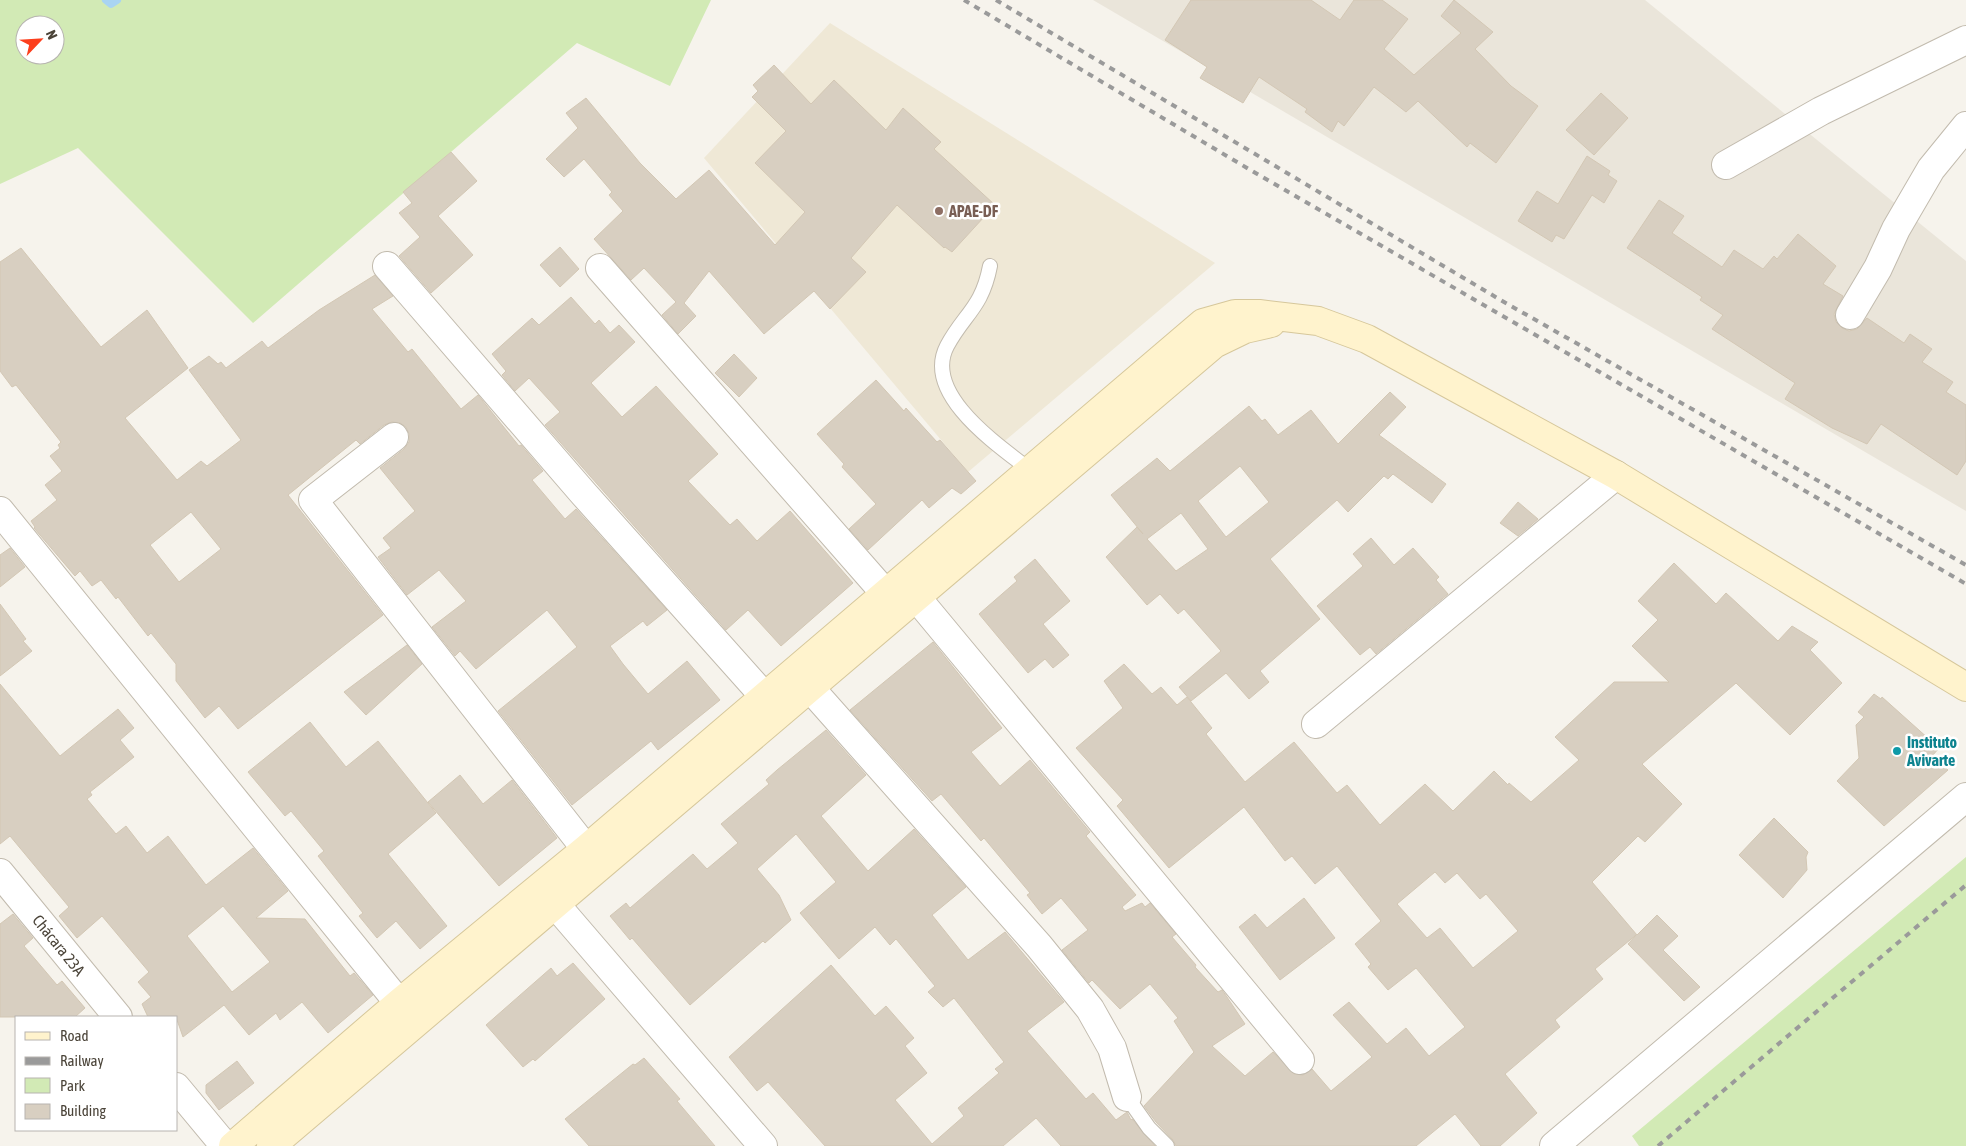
<svg xmlns="http://www.w3.org/2000/svg" width="1966" height="1146" viewBox="0 0 1966 1146" font-family="'Asap Condensed',sans-serif">
<style>
.residential{fill:#eae5da}
.education{fill:#efe8d6}
.green{fill:#d2eab5;fill-rule:evenodd}
.lines{fill:none;stroke-linecap:round;stroke-linejoin:round}
.stream{stroke:#a9d4f2;stroke-width:8}
.building{fill:#d8cfc1;stroke:#d3c7b4;fill-rule:evenodd}
.lane-casing{stroke:#c2bbae;stroke-width:16}
.street-casing{stroke:#c2bbae;stroke-width:30}
.secondary-casing{stroke:#d6c79b;stroke-width:30}
.lane{stroke:#fff;stroke-width:14}
.street{stroke:#fff;stroke-width:28}
.secondary{stroke:#fff3cd;stroke-width:28}
.rail{stroke:#9a9a9a;stroke-width:4;stroke-dasharray:6 6;stroke-linecap:butt}
.education-dot{fill:#8d6e63;stroke:#fff;stroke-width:2}
.culture-dot{fill:#0f9aa8;stroke:#fff;stroke-width:2}
.labels{text-anchor:middle;stroke-width:5;stroke-linejoin:round;paint-order:stroke}
.education-label{font-size:16px;font-weight:bold;fill:#785e54;stroke:#fff;text-anchor:start}
.culture-label{font-size:16px;font-weight:bold;fill:#0d838f;stroke:#fff;text-anchor:start}
.street-label{font-size:16px;fill:#4b4439;stroke:#fff}
</style>
<rect width="100%" height="100%" fill="#f6f3ec"/>
<!-- residential -->
<path class="residential" d="M 1093,0 L 1645,0 L 1966,261 L 1966,511 Z"/>
<!-- education -->
<path class="education" d="M 830,23 L 1215,263 L 968,472 L 704,158 Z"/>
<!-- green -->
<path class="green" d="M 0,0 L 711,0 L 670,86 L 577,43 L 253,323 L 78,148 L 0,184 ZM 25,25 L 55,25 L 55,55 L 25,55 Z
M 1966,857 L 1966,1146 L 1639,1146 L 1632,1136 Z"/>
<g class="lines">
<!-- stream -->
<path class="stream" d="M 106,0 L 111,4 L 117,0"/>
</g>
<!-- building -->
<path class="building" d="M 1191,0 L 1311,0 L 1340,20 L 1354,0 L 1382,0 L 1408,19 L 1384,49 L 1414,75 L 1461,33 L 1441,16 L 1454,0 L 1493,32 L 1475,49 L 1511,86 L 1538,106 L 1496,163 L 1470,143 L 1467,147 L 1418,101 L 1406,112 L 1374,87 L 1344,126 L 1338,121 L 1332,132 L 1305,112 L 1307,109 L 1259,77 L 1243,103 L 1200,78 L 1207,67 L 1165,40 Z
M 774,65 L 811,104 L 834,80 L 886,130 L 903,108 L 941,142 L 934,149 L 995,205 L 952,252 L 945,247 L 944,248 L 897,205 L 851,258 L 866,272 L 830,309 L 814,291 L 764,334 L 709,271 L 684,303 L 696,316 L 678,334 L 662,315 L 676,302 L 644,268 L 631,280 L 594,239 L 623,211 L 609,195 L 612,192 L 584,159 L 564,177 L 546,159 L 578,128 L 566,113 L 586,98 L 640,163 L 676,199 L 709,170 L 775,245 L 805,212 L 755,163 L 786,131 L 752,97 L 758,91 L 753,85 Z
M 1601,93 L 1628,118 L 1594,155 L 1566,130 Z
M 451,152 L 477,181 L 438,216 L 473,255 L 431,293 L 399,256 L 420,237 L 399,213 L 412,203 L 403,192 Z
M 1587,156 L 1610,171 L 1608,175 L 1617,181 L 1604,203 L 1592,195 L 1564,239 L 1556,235 L 1552,242 L 1518,221 L 1537,191 L 1558,204 Z
M 1659,200 L 1684,216 L 1672,233 L 1722,267 L 1734,250 L 1763,269 L 1774,256 L 1777,259 L 1798,234 L 1836,266 L 1823,284 L 1843,296 L 1834,314 L 1836,322 L 1842,328 L 1849,331 L 1857,329 L 1867,318 L 1904,343 L 1910,334 L 1932,349 L 1922,362 L 1953,382 L 1946,392 L 1966,405 L 1966,461 L 1957,475 L 1881,424 L 1867,444 L 1832,428 L 1785,399 L 1795,383 L 1712,329 L 1723,315 L 1700,300 L 1702,297 L 1627,248 Z
M 560,247 L 579,269 L 560,287 L 540,265 Z
M 21,248 L 101,347 L 147,310 L 188,368 L 125,418 L 177,480 L 201,461 L 207,466 L 241,440 L 189,370 L 209,356 L 218,364 L 221,362 L 226,368 L 262,341 L 268,348 L 319,310 L 375,275 L 393,296 L 372,309 L 408,352 L 412,349 L 461,409 L 478,395 L 519,446 L 521,445 L 543,471 L 532,480 L 565,519 L 576,509 L 667,610 L 647,626 L 643,621 L 610,646 L 623,664 L 648,694 L 687,661 L 720,700 L 658,750 L 651,741 L 572,805 L 498,711 L 577,647 L 547,610 L 476,669 L 460,651 L 455,656 L 432,627 L 466,601 L 439,570 L 407,595 L 378,557 L 391,548 L 383,538 L 415,511 L 380,468 L 404,449 L 409,442 L 409,434 L 406,427 L 400,423 L 392,422 L 384,425 L 360,444 L 356,440 L 288,495 L 383,615 L 238,729 L 219,706 L 205,718 L 176,681 L 176,664 L 151,633 L 148,636 L 118,597 L 116,599 L 101,580 L 92,586 L 80,571 L 75,576 L 34,528 L 35,527 L 31,521 L 57,500 L 45,485 L 62,471 L 50,456 L 60,448 L 58,445 L 61,442 L 16,385 L 12,387 L 0,371 L 0,262 ZM 191,512 L 221,549 L 179,582 L 150,545 Z
M 571,297 L 595,324 L 599,320 L 610,333 L 619,325 L 635,342 L 591,383 L 622,417 L 656,386 L 718,454 L 688,481 L 730,525 L 737,519 L 757,541 L 790,511 L 853,583 L 781,646 L 748,610 L 726,630 L 545,425 L 560,412 L 529,378 L 515,391 L 502,375 L 506,371 L 492,354 L 532,318 L 539,325 Z
M 734,354 L 757,378 L 739,397 L 715,373 Z
M 876,380 L 904,411 L 906,408 L 937,442 L 940,440 L 976,481 L 961,494 L 952,488 L 929,508 L 922,500 L 868,550 L 849,529 L 876,504 L 842,467 L 844,464 L 817,434 Z
M 1390,392 L 1406,407 L 1379,435 L 1446,484 L 1432,503 L 1393,474 L 1388,479 L 1384,476 L 1348,512 L 1337,500 L 1270,559 L 1320,619 L 1260,671 L 1269,682 L 1249,699 L 1226,673 L 1191,701 L 1179,687 L 1221,651 L 1184,609 L 1178,614 L 1160,594 L 1147,605 L 1106,557 L 1137,527 L 1143,534 L 1111,495 L 1157,458 L 1170,471 L 1249,406 L 1262,421 L 1265,419 L 1278,435 L 1311,410 L 1338,444 ZM 1240,466 L 1269,502 L 1226,537 L 1198,501 ZM 1181,513 L 1208,549 L 1176,571 L 1147,539 Z
M 1518,502 L 1538,519 L 1518,536 L 1500,523 Z
M 1371,538 L 1394,565 L 1413,548 L 1439,577 L 1436,580 L 1448,594 L 1376,654 L 1370,647 L 1360,655 L 1317,606 L 1363,566 L 1353,554 Z
M 10,548 L 25,567 L 0,587 L 0,555 Z
M 1035,559 L 1070,601 L 1043,624 L 1069,655 L 1053,668 L 1045,659 L 1028,673 L 979,614 L 1017,581 L 1014,577 Z
M 1674,563 L 1716,604 L 1726,593 L 1778,641 L 1792,626 L 1818,642 L 1810,650 L 1842,683 L 1790,735 L 1736,683 L 1642,764 L 1682,804 L 1645,842 L 1638,836 L 1592,882 L 1637,935 L 1657,915 L 1678,936 L 1663,950 L 1700,987 L 1684,1001 L 1628,944 L 1636,935 L 1595,969 L 1603,979 L 1555,1020 L 1560,1027 L 1505,1074 L 1537,1113 L 1500,1146 L 1481,1146 L 1455,1114 L 1416,1146 L 1176,1146 L 1173,1140 L 1156,1122 L 1144,1106 L 1194,1052 L 1174,1021 L 1178,1018 L 1150,984 L 1120,1009 L 1092,980 L 1089,983 L 1062,950 L 1088,930 L 1061,898 L 1042,914 L 1027,895 L 1030,893 L 984,838 L 981,841 L 941,794 L 932,801 L 850,710 L 933,642 L 1002,728 L 971,752 L 1000,786 L 1030,760 L 1090,832 L 1086,836 L 1136,895 L 1122,907 L 1125,911 L 1142,903 L 1145,907 L 1150,903 L 1176,934 L 1172,937 L 1196,965 L 1195,967 L 1218,992 L 1222,990 L 1227,997 L 1245,1024 L 1212,1046 L 1245,1076 L 1273,1052 L 1294,1074 L 1303,1075 L 1312,1069 L 1331,1091 L 1372,1057 L 1333,1015 L 1349,1002 L 1387,1044 L 1406,1028 L 1429,1056 L 1465,1027 L 1416,968 L 1388,990 L 1368,967 L 1371,964 L 1355,944 L 1381,921 L 1337,866 L 1315,884 L 1292,856 L 1285,861 L 1244,807 L 1169,868 L 1117,806 L 1123,800 L 1076,748 L 1123,708 L 1104,681 L 1124,664 L 1152,694 L 1161,687 L 1177,705 L 1187,697 L 1212,728 L 1206,734 L 1245,782 L 1294,742 L 1337,793 L 1347,785 L 1380,825 L 1425,784 L 1453,811 L 1494,771 L 1508,785 L 1509,783 L 1531,802 L 1579,760 L 1555,737 L 1614,682 L 1669,682 L 1632,646 L 1658,620 L 1638,601 ZM 1435,872 L 1445,883 L 1457,873 L 1480,899 L 1486,894 L 1518,931 L 1473,968 L 1440,928 L 1427,938 L 1397,904 Z
M 0,604 L 26,639 L 23,641 L 32,651 L 0,676 Z
M 407,645 L 422,664 L 366,715 L 344,692 Z
M 0,684 L 60,756 L 118,709 L 134,728 L 120,740 L 134,757 L 90,792 L 92,795 L 87,799 L 116,834 L 126,826 L 147,853 L 168,836 L 206,885 L 253,848 L 288,891 L 256,918 L 305,919 L 350,976 L 354,973 L 373,995 L 328,1033 L 302,1002 L 280,1020 L 276,1013 L 249,1035 L 224,1005 L 183,1037 L 176,1017 L 148,1017 L 142,1004 L 151,997 L 138,982 L 149,972 L 102,916 L 77,938 L 59,916 L 69,907 L 10,836 L 0,844 ZM 223,906 L 270,962 L 232,992 L 187,936 Z
M 1874,694 L 1881,699 L 1882,697 L 1939,748 L 1933,755 L 1948,770 L 1884,826 L 1837,781 L 1859,758 L 1856,725 L 1864,717 L 1858,712 Z
M 310,722 L 346,767 L 378,741 L 436,813 L 388,854 L 447,926 L 420,949 L 396,921 L 377,938 L 359,916 L 363,913 L 318,856 L 324,851 L 291,811 L 285,816 L 248,772 Z
M 826,730 L 866,775 L 821,816 L 868,871 L 914,829 L 966,887 L 932,915 L 968,960 L 1005,932 L 1064,1002 L 1027,1031 L 1086,1099 L 1093,1093 L 1116,1120 L 1127,1112 L 1131,1120 L 1132,1119 L 1155,1146 L 1061,1146 L 1036,1118 L 1003,1146 L 825,1146 L 768,1082 L 757,1091 L 729,1057 L 831,965 L 875,1016 L 886,1006 L 914,1038 L 905,1046 L 927,1073 L 895,1100 L 932,1144 L 964,1116 L 958,1108 L 999,1073 L 995,1069 L 1004,1062 L 954,998 L 943,1007 L 928,992 L 935,986 L 896,939 L 890,945 L 875,927 L 839,959 L 800,913 L 836,882 L 796,834 L 757,869 L 779,895 L 791,920 L 765,943 L 763,941 L 690,1005 L 632,938 L 630,940 L 610,916 L 626,903 L 630,908 L 693,854 L 707,869 L 738,843 L 721,824 L 769,784 L 766,780 L 777,770 Z
M 460,775 L 483,804 L 512,780 L 557,838 L 499,886 L 428,802 Z
M 1774,818 L 1808,852 L 1806,857 L 1807,870 L 1783,898 L 1739,855 Z
M 1304,898 L 1335,938 L 1280,980 L 1239,927 L 1255,914 L 1267,928 Z
M 13,914 L 33,938 L 24,946 L 57,985 L 62,981 L 85,1008 L 75,1017 L 0,1017 L 0,924 Z
M 573,963 L 605,999 L 535,1061 L 533,1059 L 523,1067 L 486,1025 L 551,968 L 557,976 Z
M 644,1058 L 680,1099 L 677,1101 L 715,1146 L 589,1146 L 565,1119 L 633,1064 L 635,1065 Z
M 237,1061 L 254,1083 L 219,1110 L 206,1093 L 206,1085 Z"/>
<g class="lines">
<defs>
<path id="lane" d="M 990,266 C 982,308 964,314 947,346 C 922,394 998,445 1030,470
M 1127,1097 L 1149,1128 L 1167,1146"/>
<path id="street" d="M 1726,165 L 1821,111 L 1966,40
M 387,266 L 583,493 L 764,696
M 600,268 L 885,593
M 1850,315 L 1878,268 L 1896,229 L 1931,169 L 1966,126
M 394,437 L 313,500 L 586,849
M 0,511 L 399,1003
M 916,597 L 1300,1060
M 810,688 L 1039,946 L 1090,1009 L 1112,1048 L 1127,1097
M 1316,724 L 1616,475
M 0,873 L 118,1017
M 555,904 L 763,1146
M 176,1087 L 225,1146
M 1554,1146 L 1966,797"/>
<path id="secondary" d="M 233,1146 L 399,1003 L 586,849 L 1203,323 L 1235,314 L 1259,314 L 1318,321 L 1367,339 L 1616,475 L 1966,687
M 271,1146 L 1214,344 L 1245,329 L 1271,323"/>
</defs>
<!-- lane casing -->
<use href="#lane" class="lane-casing"/>
<!-- street casing -->
<use href="#street" class="street-casing"/>
<!-- secondary casing -->
<use href="#secondary" class="secondary-casing"/>
<!-- lane -->
<use href="#lane" class="lane"/>
<!-- street -->
<use href="#street" class="street"/>
<!-- secondary -->
<use href="#secondary" class="secondary"/>
<!-- rail -->
<path class="rail" d="M 964,0 L 1247,168 L 1966,584
M 996,0 L 1504,302 L 1966,565
M 1658,1146 L 1966,885"/>
</g>
<!-- markers -->
<circle class="education-dot" cx="939" cy="211" r="5"/>
<circle class="culture-dot" cx="1897" cy="751" r="5"/>
<g class="labels">
<!-- education labels -->
<g class="education-label">
<text x="949" y="217">APAE-DF</text>
</g>
<!-- culture labels -->
<g class="culture-label">
<text x="1907" y="748">Instituto<tspan x="1907" dy="18">Avivarte</tspan></text>
</g>
<!-- street labels -->
<g class="street-label">
<text transform="translate(59 945) rotate(51)" y="6">Chácara 23A</text>
</g>
</g>
<!-- legend -->
<rect x="15" y="1016" width="162" height="115" fill="#ffffff" stroke="#b7b4b0"/>
<rect x="25" y="1032" width="25" height="8" fill="#fff3cd" stroke="#b7b4b0"/>
<text x="60" y="1041" font-size="15" fill="#4b4439">Road</text>
<rect x="25" y="1057" width="25" height="8" fill="#9a9a9a" stroke="#b7b4b0"/>
<text x="60" y="1066" font-size="15" fill="#4b4439">Railway</text>
<rect x="25" y="1078" width="25" height="15" fill="#d2eab5" stroke="#b7b4b0"/>
<text x="60" y="1091" font-size="15" fill="#4b4439">Park</text>
<rect x="25" y="1104" width="25" height="15" fill="#d8cfc1" stroke="#b7b4b0"/>
<text x="60" y="1116" font-size="15" fill="#4b4439">Building</text>
<!-- north arrow -->
<g transform="translate(40 40) rotate(65)"><circle r="24" fill="#ffffff" stroke="#b7b4b0"/>
<path d="M0-4L9 19L0 12L-9 19Z" fill="#fc3f1d"/>
<text y="-8" font-size="14" font-weight="bold" text-anchor="middle" fill="#4b4439">N</text>
</g>
</svg>
